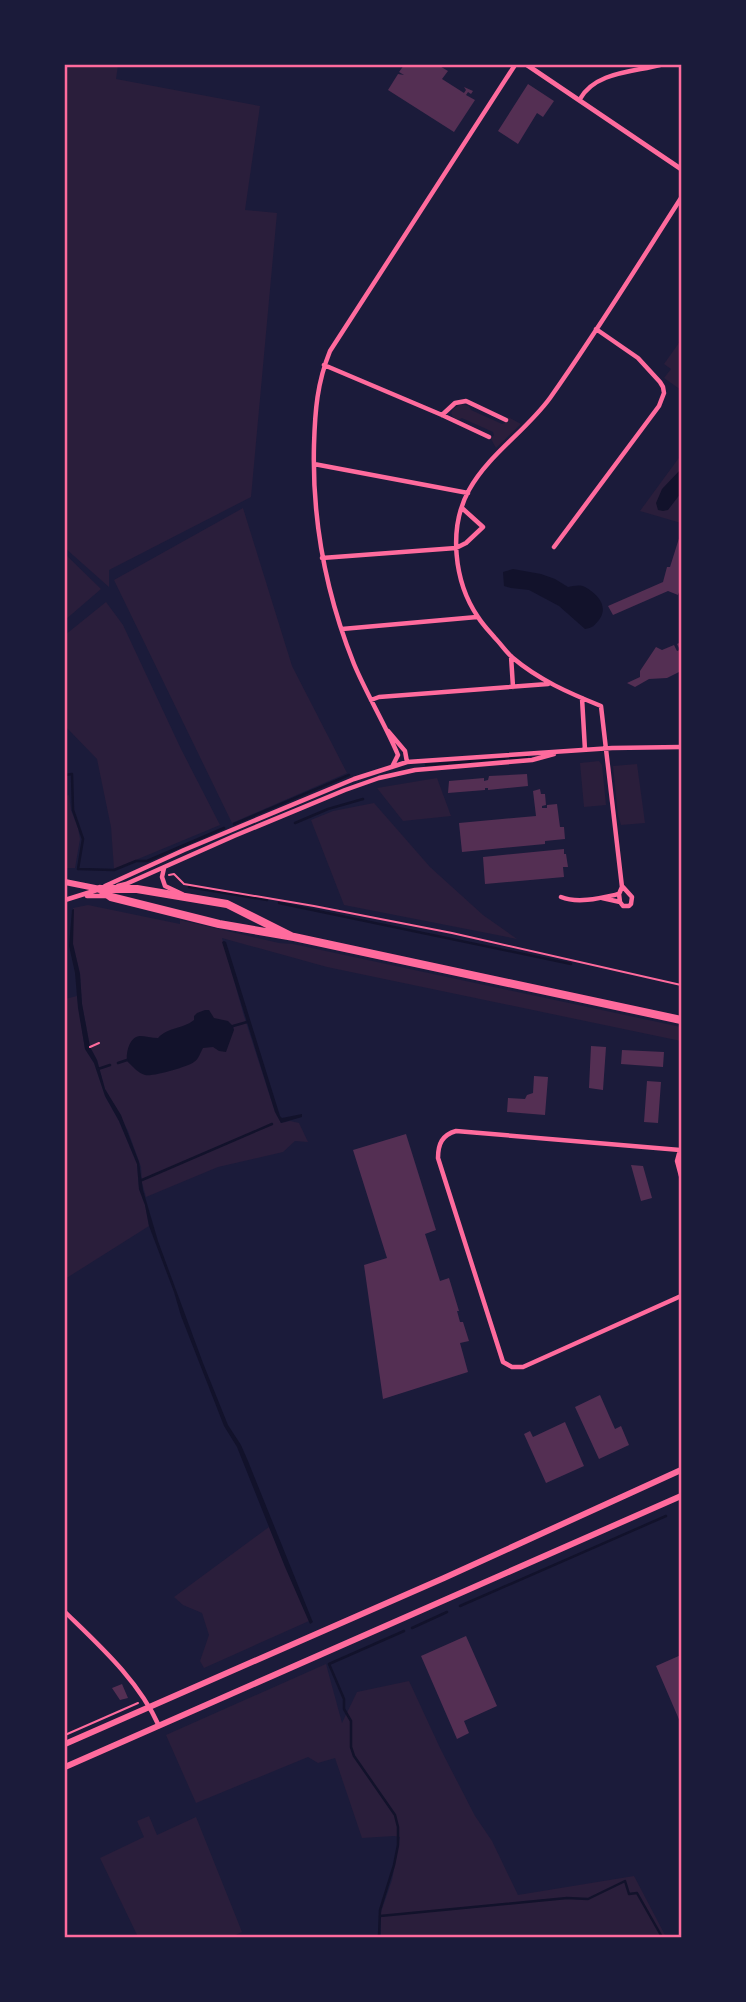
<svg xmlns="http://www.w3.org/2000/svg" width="746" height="2002" viewBox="0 0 746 2002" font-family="'DejaVu Sans',sans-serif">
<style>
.green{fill:#2a1e3b}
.water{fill:#12122b}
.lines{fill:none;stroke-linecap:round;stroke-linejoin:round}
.stream{stroke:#12122b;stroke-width:2.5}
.building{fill:#542f53}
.path{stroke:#ff6b9d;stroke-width:2}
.minor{stroke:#ff6b9d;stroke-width:4.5}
.tertiary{stroke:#ff6b9d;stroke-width:5}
.secondary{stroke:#ff6b9d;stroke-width:6}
.trunk{stroke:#ff6b9d;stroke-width:8}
.neatline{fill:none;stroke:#ff6b9d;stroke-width:2.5}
</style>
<rect width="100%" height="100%" fill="#1b1b3a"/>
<!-- green -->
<path class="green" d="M 65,65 L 118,65 L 116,79 L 260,106 L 245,210 L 277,213 L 251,497 L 109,570 L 109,587 L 65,548 Z
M 681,340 L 681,390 L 664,378 L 671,369 L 664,364 Z
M 461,404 L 469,406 L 471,410 L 502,424 L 505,423 L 508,417 L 521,424 L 496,448 L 491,439 L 494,435 L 493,432 L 462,418 L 458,420 L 453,417 L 451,413 L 453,409 Z
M 681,455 L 681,523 L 640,511 Z
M 243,508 L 292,666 L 347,773 L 232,823 L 114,580 Z
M 65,554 L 101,589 L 65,620 Z
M 106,602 L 123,625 L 181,749 L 220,825 L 114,869 L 111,827 L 97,759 L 65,726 L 65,635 Z
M 599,761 L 602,765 L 606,805 L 584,807 L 580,763 Z
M 637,764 L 645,823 L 621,825 L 618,815 L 613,766 Z
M 437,778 L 451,816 L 403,821 L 377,788 Z
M 69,795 L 71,810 L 78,828 L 80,839 L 75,868 L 65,868 L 65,796 Z
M 374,803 L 430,867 L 483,915 L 517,939 L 344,905 L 311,820 L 333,811 Z
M 88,905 L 180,924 L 180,920 L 279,943 L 293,944 L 681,1027 L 681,1041 L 327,967 L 222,938 L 244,1016 L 275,1112 L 281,1123 L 290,1121 L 299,1123 L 308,1142 L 295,1141 L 283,1152 L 218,1167 L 146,1197 L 142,1183 L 141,1167 L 128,1131 L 105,1089 L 97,1060 L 90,1047 L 82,1004 L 80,974 L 73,944 L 73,908 Z
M 77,996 L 85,1049 L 94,1063 L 105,1096 L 119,1121 L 137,1164 L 139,1189 L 145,1205 L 149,1226 L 65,1279 L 65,999 Z
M 269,1527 L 309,1621 L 204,1668 L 200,1661 L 209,1635 L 202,1613 L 183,1605 L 174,1597 Z
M 326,1664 L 342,1723 L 357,1692 L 409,1681 L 441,1750 L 475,1816 L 492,1841 L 518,1895 L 634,1876 L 666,1937 L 381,1937 L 381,1912 L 392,1880 L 400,1837 L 394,1836 L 362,1838 L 335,1758 L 318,1763 L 308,1757 L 196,1803 L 166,1735 Z
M 149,1816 L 157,1835 L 196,1817 L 242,1932 L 231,1937 L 138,1937 L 100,1858 L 144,1837 L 137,1821 Z"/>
<!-- water -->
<path class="water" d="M 681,469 L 681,493 L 668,510 L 663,511 L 658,510 L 656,503 L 662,489 Z
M 513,569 L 541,574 L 555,579 L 568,587 C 573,586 580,584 585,587 C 598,594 609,607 599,620 C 594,626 592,628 585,629 L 559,606 L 529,590 L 511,588 L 504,586 L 503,572 Z
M 74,909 L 73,944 L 80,974 L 82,1004 L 90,1047 L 97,1060 L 105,1089 L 121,1115 L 139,1162 L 143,1190 L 158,1241 L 203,1363 L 228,1425 L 241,1445 L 248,1461 L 312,1620 L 313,1622 L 310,1624 L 285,1567 L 237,1447 L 224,1426 L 181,1316 L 174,1292 L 149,1226 L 145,1205 L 139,1189 L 137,1164 L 119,1121 L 105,1096 L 94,1063 L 85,1049 L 78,1008 L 75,973 L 69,946 L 72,910 Z
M 224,941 L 226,942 L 280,1116 L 282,1118 L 302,1114 L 302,1117 L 281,1123 L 275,1112 L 222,942 Z
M 205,1010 L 209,1010 L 214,1018 L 228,1021 L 233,1026 L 234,1030 L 226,1052 L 219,1051 L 213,1047 L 203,1048 C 200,1053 199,1059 194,1062 C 187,1067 153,1077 145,1075 C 138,1073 132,1066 127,1061 C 126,1053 129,1037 140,1036 C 145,1036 152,1038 158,1038 C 168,1027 183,1029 194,1020 L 194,1016 L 197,1013 Z"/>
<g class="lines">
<!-- stream -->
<path class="stream" d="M 426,765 L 527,757
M 65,775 L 72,774 L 73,810 L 83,839 L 78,869 L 114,870 L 136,861 L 147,861 L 224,828
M 295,823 L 328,809 L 363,799
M 234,824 L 349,775
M 189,887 L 267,900
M 279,903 L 571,964
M 233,1026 L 247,1022
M 118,1063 L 127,1060
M 98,1069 L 110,1065
M 142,1180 L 272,1124
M 460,1606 L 666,1516
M 412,1628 L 447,1612
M 380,1916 L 567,1898 L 588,1899 L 625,1881 L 629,1894 L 637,1893 L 662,1937
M 379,1937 L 380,1910 L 394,1865 L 398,1845 L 398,1827 L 395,1815 L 354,1756 L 351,1747 L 351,1721 L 344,1709 L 344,1699 L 329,1664 L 404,1631"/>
</g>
<!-- building -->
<path class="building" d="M 404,65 L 438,65 L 448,71 L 442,79 L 464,93 L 466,90 L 464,87 L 473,91 L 471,94 L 468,92 L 466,95 L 475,100 L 454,132 L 388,90 L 398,74 L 404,75 L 399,72 Z
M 528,84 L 554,101 L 543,117 L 537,113 L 518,144 L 498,131 Z
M 681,532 L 681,578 L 680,584 L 681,587 L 678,595 L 668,591 L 613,615 L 608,606 L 663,582 L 667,567 L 670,567 Z
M 681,642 L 681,671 L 667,678 L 649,679 L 635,687 L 627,683 L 640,677 L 640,671 L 656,647 L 662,650 L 674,645 L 677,651 L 680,650 L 677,644 Z
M 527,774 L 528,786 L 488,790 L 488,788 L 485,788 L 485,790 L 448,793 L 449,781 L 484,778 L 484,781 L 488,780 L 489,776 Z
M 540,789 L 541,794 L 545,794 L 546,805 L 542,806 L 542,808 L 547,808 L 547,805 L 557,804 L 560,827 L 564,827 L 565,839 L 545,841 L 545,844 L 462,852 L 459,823 L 536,816 L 533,791 Z
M 564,849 L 564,854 L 566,854 L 568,867 L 563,867 L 564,877 L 485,884 L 483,857 Z
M 591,1046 L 606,1047 L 603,1090 L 589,1088 Z
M 622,1050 L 664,1052 L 663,1067 L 621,1064 Z
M 534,1076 L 548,1077 L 545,1115 L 507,1112 L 508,1098 L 525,1099 L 527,1095 L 533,1093 Z
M 647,1081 L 661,1082 L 658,1123 L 644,1122 Z
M 406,1134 L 436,1230 L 425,1234 L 440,1281 L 449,1278 L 459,1311 L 457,1311 L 460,1322 L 463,1322 L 469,1341 L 460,1343 L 468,1372 L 383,1399 L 364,1265 L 387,1258 L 353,1150 Z
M 631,1165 L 643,1166 L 652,1198 L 641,1201 Z
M 600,1395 L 615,1429 L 621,1426 L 629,1445 L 599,1459 L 575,1407 Z
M 565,1422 L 584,1466 L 546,1483 L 524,1434 L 530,1431 L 533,1437 Z
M 466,1636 L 497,1706 L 464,1721 L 469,1733 L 457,1739 L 421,1656 Z
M 681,1655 L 681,1724 L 656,1666 Z
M 122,1684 L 128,1698 L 120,1700 L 112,1688 Z"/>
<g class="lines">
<!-- path -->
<path class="path" d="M 169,875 L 174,874 L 184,884 L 314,906 L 452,933 L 681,985
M 90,1047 L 99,1043
M 65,1735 L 138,1703"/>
<!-- minor -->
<path class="minor" d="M 580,99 C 595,72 633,72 660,65
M 324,365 L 442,415 L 489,437
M 442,415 L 455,403 L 466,401 L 506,420
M 314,464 L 468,493
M 554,547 L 659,406 L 664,393 L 663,387 L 660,382 L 638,358 L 596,329
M 322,558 L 456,548 L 466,543 L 483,527 L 462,508
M 342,629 L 477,617
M 511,656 L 513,687
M 582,698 L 585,750
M 371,700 L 379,697 L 548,684
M 388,731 L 405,751 L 407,762
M 392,767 L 398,755 C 385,724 367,695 354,664 C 326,594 312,520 314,445 C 315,411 317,383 330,351 L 515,65
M 164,868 L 162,877 L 165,886 L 182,894
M 105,886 L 184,850 L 354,779 L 407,762 L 612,748 L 681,747
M 118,886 L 126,884 L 234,836 L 345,790 L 379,778 L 415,770 L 532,760 L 554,754
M 619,894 L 620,902 L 623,906 L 629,906 L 631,904 L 632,897 L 623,887
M 87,896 L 106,896
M 561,897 C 578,904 601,898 619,894 L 622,887 L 601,706 C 569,693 539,680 513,658 C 506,652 501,644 495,638 C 489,631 483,625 478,617 C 454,582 448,528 469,490 C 489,454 526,431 550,398 C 596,333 638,265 681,198
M 602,898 L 620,902
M 65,900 L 97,890
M 681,1176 L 677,1161 L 680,1150 L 456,1131 C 442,1135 438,1144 438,1158 L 503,1362 L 512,1367 L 523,1367 L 681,1296
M 65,1612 C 100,1646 139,1681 159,1726"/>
<!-- tertiary -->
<path class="tertiary" d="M 527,65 L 681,169"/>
<!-- secondary -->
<path class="secondary" d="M 65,882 L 100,889
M 65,1744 L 444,1578 L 681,1470
M 65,1767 L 681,1496"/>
<!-- trunk -->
<path class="trunk" d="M 100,889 L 111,897 L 219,924 L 294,937 L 681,1020
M 100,889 L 137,889 L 227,904 L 291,936"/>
</g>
<!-- border -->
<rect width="746" height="2002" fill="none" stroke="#1b1b3a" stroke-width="133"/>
<rect x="66" y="66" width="614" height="1870" class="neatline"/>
</svg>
